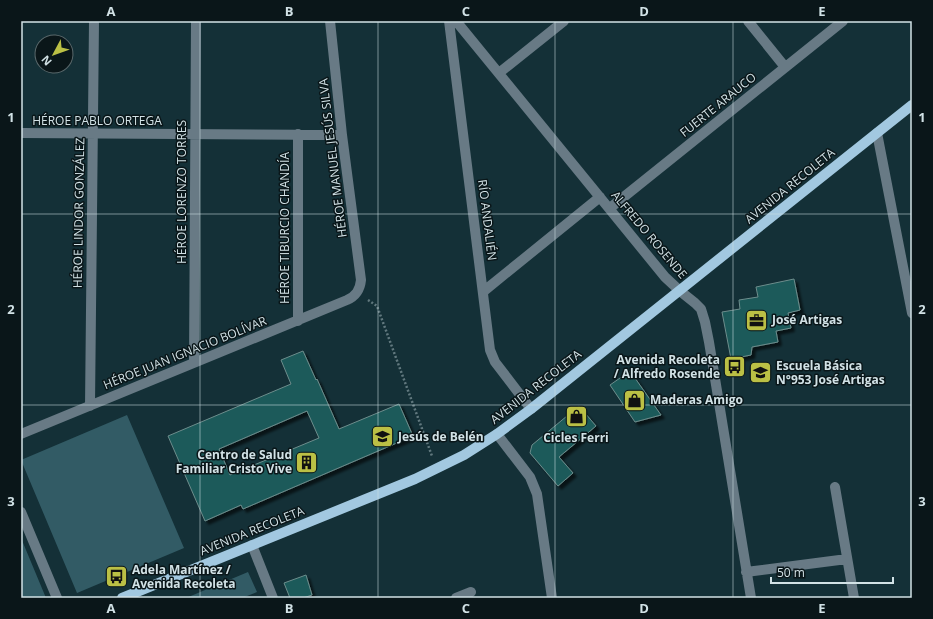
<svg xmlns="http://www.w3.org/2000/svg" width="933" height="619" viewBox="0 0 933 619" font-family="'Open Sans',sans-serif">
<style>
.green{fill:#325b65}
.building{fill:#1b5a5a;stroke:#6d8d8c;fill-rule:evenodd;filter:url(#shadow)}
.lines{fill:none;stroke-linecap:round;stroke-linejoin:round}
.path{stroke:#61787e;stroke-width:2.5;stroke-dasharray:2 2;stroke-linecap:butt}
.minor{stroke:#687a85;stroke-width:10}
.major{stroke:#a2c8e0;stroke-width:10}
.grid{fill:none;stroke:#d2e2e6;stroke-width:1;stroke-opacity:0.55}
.labels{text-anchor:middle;stroke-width:3;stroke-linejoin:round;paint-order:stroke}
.street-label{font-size:12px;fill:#d2e2e6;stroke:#0a1619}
.poi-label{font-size:12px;font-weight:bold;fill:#d2e2e6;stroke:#0a1619;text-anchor:start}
.neatline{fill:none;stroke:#d2e2e6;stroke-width:1.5}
.grid-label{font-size:13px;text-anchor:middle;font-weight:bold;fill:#d2e2e6}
</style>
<defs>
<filter id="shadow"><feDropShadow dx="3.5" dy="3.5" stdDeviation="1" flood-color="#0009"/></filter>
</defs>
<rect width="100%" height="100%" fill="#143037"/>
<!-- green -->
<path class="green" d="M 127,415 L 184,548 L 77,593 L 21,460 Z
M 21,538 L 46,598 L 21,598 Z
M 248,572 L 257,592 L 242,598 L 186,598 Z"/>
<!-- building -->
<path class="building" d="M 794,279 L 800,310 L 788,313 L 791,328 L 776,331 L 778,342 L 752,347 L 751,355 L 731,359 L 722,312 L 740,309 L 739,300 L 758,297 L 756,287 Z
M 303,351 L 316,380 L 317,379 L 339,429 L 399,404 L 413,436 L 243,509 L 241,505 L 205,521 L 168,436 L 291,384 L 281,360 ZM 307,411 L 319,438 L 230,475 L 219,449 Z
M 630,371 L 661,415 L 635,422 L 610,385 Z
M 579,406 L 596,426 L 559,457 L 573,473 L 558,486 L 530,453 L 532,445 Z
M 306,575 L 312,595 L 303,598 L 290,598 L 284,583 Z"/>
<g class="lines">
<!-- path -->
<path class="path" d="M 368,300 L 377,306 L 432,456"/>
<!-- minor -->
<path class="minor" d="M 449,21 L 490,350 L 495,362 L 531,409
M 456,21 L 665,277 L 680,291 L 695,303 L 701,309 L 705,322 L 709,342 L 751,598
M 748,21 L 785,67
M 499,73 L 564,21
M 21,133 L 342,135
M 877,133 L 912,313
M 610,208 L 843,21
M 484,291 L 600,197
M 298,321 L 298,134
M 194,363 L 196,21
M 90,406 L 94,21
M 21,434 L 347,300 C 356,296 360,290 361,280 L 342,135 L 330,21
M 497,434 L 530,477 L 537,494 L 552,598
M 835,487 L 854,598
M 21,512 L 57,598
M 252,545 L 273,598
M 746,572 L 847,559
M 456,598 L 471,592"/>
<!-- major -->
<path class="major" d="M 122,598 L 415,479 L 464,455 L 497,434 L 531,409 L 912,105"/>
</g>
<!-- grid -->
<path class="grid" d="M 200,21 L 200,598M 378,21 L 378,598M 555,21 L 555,598M 733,21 L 733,598M 21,214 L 912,214M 21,405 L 912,405"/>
<!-- icons -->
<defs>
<symbol id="office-square" viewBox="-11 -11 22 22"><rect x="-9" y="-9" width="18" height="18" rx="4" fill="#bbc045" stroke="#0a1619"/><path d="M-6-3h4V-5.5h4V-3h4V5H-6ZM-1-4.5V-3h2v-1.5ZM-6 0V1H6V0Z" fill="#111"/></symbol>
<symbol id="bus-square" viewBox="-11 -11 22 22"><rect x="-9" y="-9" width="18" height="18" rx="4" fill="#bbc045" stroke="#0a1619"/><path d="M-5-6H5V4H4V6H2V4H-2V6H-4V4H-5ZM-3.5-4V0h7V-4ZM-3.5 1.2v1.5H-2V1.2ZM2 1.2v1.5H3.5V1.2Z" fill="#111"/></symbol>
<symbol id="school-square" viewBox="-11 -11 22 22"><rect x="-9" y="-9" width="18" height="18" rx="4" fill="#bbc045" stroke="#0a1619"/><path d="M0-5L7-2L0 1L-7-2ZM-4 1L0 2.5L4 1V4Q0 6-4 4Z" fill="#111"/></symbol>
<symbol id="shop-square" viewBox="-11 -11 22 22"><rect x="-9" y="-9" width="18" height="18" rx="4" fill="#bbc045" stroke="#0a1619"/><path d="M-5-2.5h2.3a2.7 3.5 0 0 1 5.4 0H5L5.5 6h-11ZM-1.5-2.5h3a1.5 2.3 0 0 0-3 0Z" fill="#111"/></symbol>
<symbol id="building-square" viewBox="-11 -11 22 22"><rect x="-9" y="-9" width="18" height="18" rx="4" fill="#bbc045" stroke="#0a1619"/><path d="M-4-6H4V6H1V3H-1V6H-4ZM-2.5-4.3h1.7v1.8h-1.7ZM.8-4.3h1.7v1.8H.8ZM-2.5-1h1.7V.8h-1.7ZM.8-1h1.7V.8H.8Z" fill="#111"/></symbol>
</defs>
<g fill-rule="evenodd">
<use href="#office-square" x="744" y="308" width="25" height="25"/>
<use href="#bus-square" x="722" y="354" width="25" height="25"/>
<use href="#school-square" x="748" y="360" width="25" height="25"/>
<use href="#shop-square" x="622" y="388" width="25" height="25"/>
<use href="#shop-square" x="564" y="404" width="25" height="25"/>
<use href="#school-square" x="370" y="424" width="25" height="25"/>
<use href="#building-square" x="294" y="450" width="25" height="25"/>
<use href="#bus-square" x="104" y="564" width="25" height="25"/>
</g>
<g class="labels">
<!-- street labels -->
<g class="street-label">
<text transform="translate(718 105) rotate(-39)" y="4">FUERTE ARAUCO</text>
<text x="97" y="125">HÉROE PABLO ORTEGA</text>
<text transform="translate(333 158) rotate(-97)" y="4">HÉROE MANUEL JESÚS SILVA</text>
<text transform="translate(790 186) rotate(-39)" y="4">AVENIDA RECOLETA</text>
<text transform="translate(182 192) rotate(-90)" y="4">HÉROE LORENZO TORRES</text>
<text transform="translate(79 213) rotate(-89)" y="4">HÉROE LINDOR GONZÁLEZ</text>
<text transform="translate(487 220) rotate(83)" y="4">RÍO ANDALIÉN</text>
<text transform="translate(285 228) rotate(-90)" y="4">HÉROE TIBURCIO CHANDÍA</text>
<text transform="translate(649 235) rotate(50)" y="4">ALFREDO ROSENDE</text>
<text transform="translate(185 353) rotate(-22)" y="4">HÉROE JUAN IGNACIO BOLÍVAR</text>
<text transform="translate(536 387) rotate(-38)" y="4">AVENIDA RECOLETA</text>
<text transform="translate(252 531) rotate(-22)" y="4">AVENIDA RECOLETA</text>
</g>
<!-- poi labels -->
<g class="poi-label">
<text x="772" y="324">José Artigas</text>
<text x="720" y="364" text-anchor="end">Avenida Recoleta<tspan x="720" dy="14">/ Alfredo Rosende</tspan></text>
<text x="776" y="370">Escuela Básica<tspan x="776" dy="14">N°953 José Artigas</tspan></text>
<text x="650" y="404">Maderas Amigo</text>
<text x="398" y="441">Jesús de Belén</text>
<text x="576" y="442" text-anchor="middle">Cicles Ferri</text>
<text x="292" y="459" text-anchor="end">Centro de Salud<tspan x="292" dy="14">Familiar Cristo Vive</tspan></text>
<text x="132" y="574">Adela Martínez /<tspan x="132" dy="14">Avenida Recoleta</tspan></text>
</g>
</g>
<!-- border -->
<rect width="933" height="619" fill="none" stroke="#0a1619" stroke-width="44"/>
<!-- north arrow -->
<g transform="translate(54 54) rotate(229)"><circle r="19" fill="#0a1619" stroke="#5a686b"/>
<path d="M0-3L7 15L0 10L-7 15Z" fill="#bbc045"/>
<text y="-6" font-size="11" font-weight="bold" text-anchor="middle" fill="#d2e2e6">N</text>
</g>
<!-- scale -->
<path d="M771 577v6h122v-6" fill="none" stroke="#d2e2e6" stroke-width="2"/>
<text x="777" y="577" font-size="12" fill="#d2e2e6" stroke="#0a1619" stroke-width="3" paint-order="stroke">50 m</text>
<rect x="22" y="22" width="889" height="575" class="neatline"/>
<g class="grid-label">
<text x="111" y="16">A</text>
<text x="289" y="16">B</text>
<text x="466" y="16">C</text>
<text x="644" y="16">D</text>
<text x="822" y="16">E</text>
<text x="11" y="122">1</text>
<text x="922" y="122">1</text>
<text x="11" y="314">2</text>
<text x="922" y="314">2</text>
<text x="11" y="506">3</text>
<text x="922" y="506">3</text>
<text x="111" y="613">A</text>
<text x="289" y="613">B</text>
<text x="466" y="613">C</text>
<text x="644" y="613">D</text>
<text x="822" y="613">E</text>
</g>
</svg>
